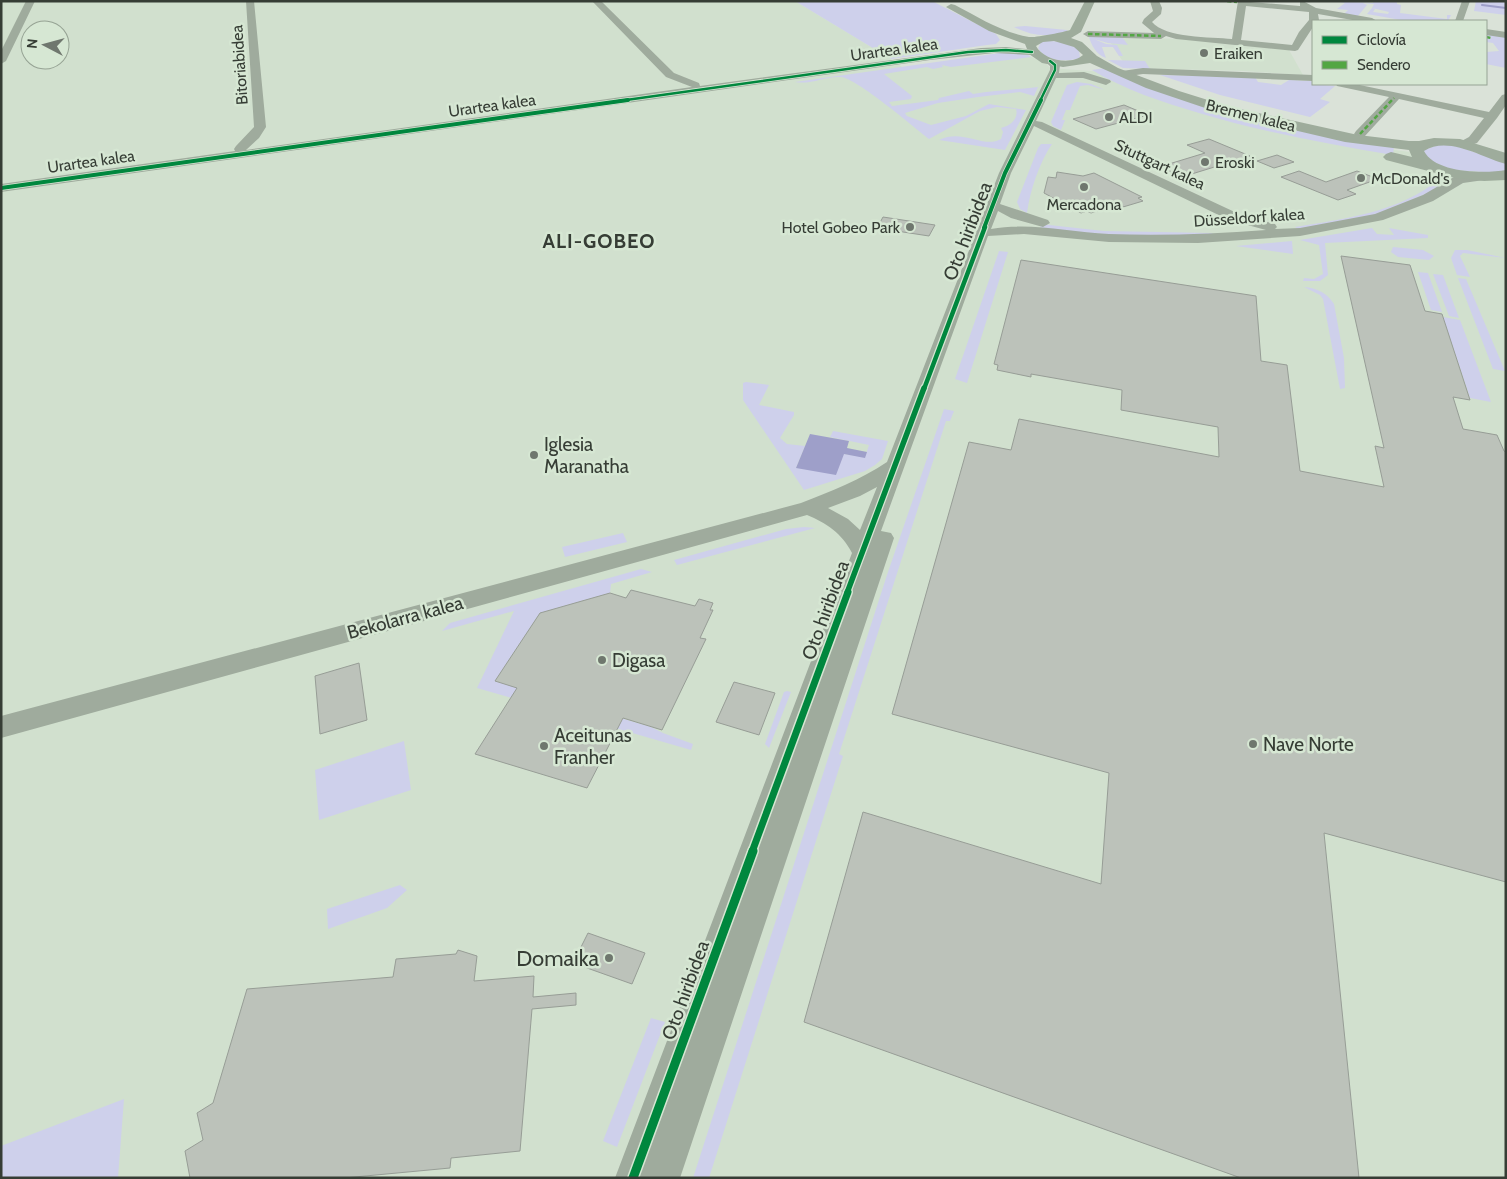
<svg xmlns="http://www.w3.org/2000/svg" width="1507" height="1179" viewBox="0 0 1507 1179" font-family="Cabin,sans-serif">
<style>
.built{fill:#d1e0ce;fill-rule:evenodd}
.green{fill:#ced0eb}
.water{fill:#9e9fc9}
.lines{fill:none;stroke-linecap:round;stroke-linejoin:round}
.stream{stroke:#9e9fc9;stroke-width:2}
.building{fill:#bcc2ba;stroke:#979d96}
.minor{fill:#9fab9d;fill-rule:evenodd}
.major{fill:#9eac9c;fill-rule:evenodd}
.quiet{stroke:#53a644;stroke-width:2.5;stroke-dasharray:4.5 2.5;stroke-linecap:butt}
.cycleway-far5-casing{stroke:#d6e7d3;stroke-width:4}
.cycleway-far4-casing{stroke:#d6e7d3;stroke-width:5.5}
.cycleway-far3-casing{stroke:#d6e7d3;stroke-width:7}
.cycleway-far2-casing{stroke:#d6e7d3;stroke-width:8}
.cycleway-far1-casing{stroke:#d6e7d3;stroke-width:10}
.cycleway-casing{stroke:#d6e7d3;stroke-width:12}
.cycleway-far5{stroke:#00873e;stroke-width:2.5}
.cycleway-far4{stroke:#00873e;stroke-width:4}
.cycleway-far3{stroke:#00873e;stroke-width:4.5}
.cycleway-far2{stroke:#00873e;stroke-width:5.5}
.cycleway-far1{stroke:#00873e;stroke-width:7}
.cycleway{stroke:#00873e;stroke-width:9}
.poi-dot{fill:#6f776e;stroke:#d6e7d3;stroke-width:2}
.labels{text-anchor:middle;stroke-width:5;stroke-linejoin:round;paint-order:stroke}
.far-street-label{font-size:16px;fill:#363d35;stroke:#d6e7d3}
.far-poi-label{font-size:16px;fill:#363d35;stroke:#d6e7d3;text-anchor:start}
.street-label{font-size:19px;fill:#363d35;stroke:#d6e7d3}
.poi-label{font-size:19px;fill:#363d35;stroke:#d6e7d3;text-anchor:start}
.far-district-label{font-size:20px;font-weight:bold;letter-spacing:1px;fill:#363d35;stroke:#d6e7d3}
.near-poi-label{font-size:22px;fill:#363d35;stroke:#d6e7d3;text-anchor:end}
</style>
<rect width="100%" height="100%" fill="#dae2d8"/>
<!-- built -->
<path class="built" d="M 1,1 L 795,1 L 891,59 L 905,69 L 1021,55 L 1031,57 L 1046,63 L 1050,68 L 1104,72 L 1338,143 L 1506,164 L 1506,1178 L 1,1178 ZM 30,30 L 60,30 L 60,60 L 30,60 Z
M 1107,37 L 1183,39 L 1289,50 L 1303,75 L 1244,71 L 1127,68 Z"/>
<!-- green -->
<path class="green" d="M 795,1 L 932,1 L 996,34 L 1000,40 L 996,44 L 987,45 L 891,59 Z
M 1336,1 L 1373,3 L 1373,1 L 1397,1 L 1397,4 L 1401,5 L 1400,13 L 1447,19 L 1447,15 L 1451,15 L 1448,21 L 1399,21 L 1401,20 L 1367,14 L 1372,8 L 1375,9 L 1373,12 L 1388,14 L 1389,12 L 1372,8 L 1374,4 L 1363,3 L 1367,5 L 1357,17 L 1344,14 L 1348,10 L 1337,9 L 1345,3 Z
M 1476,1 L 1502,1 L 1506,4 L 1506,15 L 1474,11 Z
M 1025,26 L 1067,30 L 1067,31 C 1049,38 1032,36 1014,27 Z
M 1486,33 L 1506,36 L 1506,68 L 1486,64 L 1486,52 L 1499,51 L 1493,43 L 1486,42 L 1486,38 L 1493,38 L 1486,37 Z
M 1089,37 L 1122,37 L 1128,45 L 1108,43 L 1094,39 L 1106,44 L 1117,45 L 1123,56 L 1119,56 L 1113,47 L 1102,47 L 1106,58 C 1096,55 1091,44 1089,37 Z
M 1045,41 C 1057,41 1069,42 1079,50 L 1080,58 C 1066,62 1046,62 1038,48 L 1041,42 Z
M 1007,52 L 1028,55 L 1031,57 L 951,67 L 942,65 L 943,67 L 933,69 L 927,67 L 884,74 L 912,96 L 911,99 L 889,102 L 892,106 L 938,100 L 939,98 L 969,91 L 973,94 C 995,90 1016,90 1038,87 L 1034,96 L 1020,92 L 978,97 L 938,103 L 905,113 L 907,116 L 931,125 L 966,116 L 989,104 L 1026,110 L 1005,150 L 939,140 C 963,128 983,149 1001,139 L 1003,132 L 1001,128 C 1010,126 1019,119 1016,109 L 997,107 L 980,111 L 929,139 C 914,127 856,78 841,77 C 825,76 811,85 795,82 Z
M 1108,60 L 1145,61 L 1150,69 L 1123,68 Z
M 1105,68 L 1153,88 L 1394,146 L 1393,155 C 1327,144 1262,132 1199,113 C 1162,102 1125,90 1092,70 Z
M 1160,75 L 1255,77 L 1258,82 L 1281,85 L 1289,80 L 1311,81 L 1313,84 L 1335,86 L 1320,99 L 1330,102 L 1310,117 L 1220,95 Z
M 1077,82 L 1091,84 L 1105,90 L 1088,85 L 1080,86 L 1070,110 L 1066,110 L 1062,120 L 1065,120 L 1061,130 L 1053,126 L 1051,122 L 1067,85 Z
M 1041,144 L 1052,144 C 1039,163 1030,191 1027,213 L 1020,209 L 1017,202 L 1038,148 Z
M 1438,145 L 1454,145 L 1505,163 L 1506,170 L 1500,173 L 1451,170 L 1425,158 L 1424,150 Z
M 1439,179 L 1450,183 L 1438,189 L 1370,217 L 1301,231 L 1295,227 C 1343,219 1401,212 1439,179 Z
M 1040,224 L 1104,231 L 1212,233 L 1216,238 L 1139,237 L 1041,229 Z
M 1372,228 L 1377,234 L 1394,235 L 1389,228 L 1428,235 L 1428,238 L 1325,243 L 1328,275 L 1320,281 L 1303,281 L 1304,278 L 1314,279 L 1323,274 L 1319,245 L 1300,240 Z
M 1292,241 L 1293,254 L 1236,246 Z
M 1393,247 L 1423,250 L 1434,256 L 1429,260 L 1398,257 L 1391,252 Z
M 1455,250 L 1467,250 L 1506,258 L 1463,253 L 1460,256 L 1470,277 L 1457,275 L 1451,258 Z
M 999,251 L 1008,252 L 967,383 L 955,379 Z
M 1418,272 L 1428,273 L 1442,312 L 1431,310 Z
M 1433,274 L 1443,275 L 1459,318 L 1449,316 Z
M 1458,278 L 1466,279 L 1505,371 L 1493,369 Z
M 1304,287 C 1317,288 1327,293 1334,304 L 1344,358 L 1345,388 L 1340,389 L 1323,299 L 1320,295 Z
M 1443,317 L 1460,320 L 1491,402 L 1470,398 Z
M 746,382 L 769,385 L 759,405 L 794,412 L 794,415 L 780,438 L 787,444 L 805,446 L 796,468 L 844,454 L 865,457 L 869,445 L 830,437 L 833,431 L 888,441 L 882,459 L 875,465 L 865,471 L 804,490 L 743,400 L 743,383 Z
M 944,409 L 954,411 L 950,421 L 946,421 L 839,754 L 843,756 L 709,1178 L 693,1178 L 887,575 Z
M 804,527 L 815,528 L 677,565 L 674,560 L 786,529 Z
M 623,533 L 627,542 L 565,557 L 562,547 Z
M 641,569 L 652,572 L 611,584 L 610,593 L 540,613 L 495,681 L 651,727 L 663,733 L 693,744 L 691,750 L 477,688 L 514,611 L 442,631 L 450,623 Z
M 787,691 L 791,692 L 769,748 L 765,744 L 784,692 Z
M 404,741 L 411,790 L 319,820 L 315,770 Z
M 400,885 L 407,890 L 387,908 L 328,929 L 327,909 Z
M 651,1018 L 665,1022 L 617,1147 L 603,1141 Z
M 124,1099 L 118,1178 L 1,1178 L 1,1146 Z"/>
<!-- water -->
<path class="water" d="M 810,434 L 849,441 L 847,448 L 867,452 L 865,458 L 844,454 L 836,475 L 796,468 Z"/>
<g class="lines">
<!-- stream -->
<path class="stream" d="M 1482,5 L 1506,8"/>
</g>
<!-- building -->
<path class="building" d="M 1124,105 L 1148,115 L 1096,129 L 1073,119 Z
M 1209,139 L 1250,156 L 1182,177 L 1159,167 L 1205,153 L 1187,145 Z
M 1277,155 L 1294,162 L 1274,168 L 1257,161 Z
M 1299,171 L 1326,182 L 1357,171 L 1378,179 L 1347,190 L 1356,194 L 1338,200 L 1281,177 Z
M 1057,172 L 1083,176 L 1094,173 L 1142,197 L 1138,198 L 1143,201 L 1123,207 L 1110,207 L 1091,213 L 1087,211 L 1081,213 L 1044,193 L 1048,177 L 1056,178 Z
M 883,217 L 935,225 L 929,236 L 877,228 Z
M 1341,256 L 1410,265 L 1425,311 L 1442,314 L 1443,317 L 1470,400 L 1453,397 L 1463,429 L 1497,435 L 1504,451 L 1506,452 L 1506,882 L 1324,833 L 1359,1178 L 1241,1178 L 804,1022 L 863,812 L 1101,884 L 1109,773 L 892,714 L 969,442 L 1011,450 L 1019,419 L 1219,457 L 1218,427 L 1121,410 L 1122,390 L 1031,374 L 1031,377 L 997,370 L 998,365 L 994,364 L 1021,260 L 1256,296 L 1261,361 L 1287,365 L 1300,471 L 1384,487 L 1375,446 L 1384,448 Z
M 631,590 L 695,606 L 699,599 L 713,603 L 710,610 L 713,610 L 700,638 L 706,639 L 662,730 L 623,718 L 587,788 L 475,754 L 517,688 L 495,681 L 540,613 L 610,593 L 626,598 Z
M 359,663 L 367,720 L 320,734 L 315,676 Z
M 734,682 L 775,693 L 759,735 L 716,722 Z
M 588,933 L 645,953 L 632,984 L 573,963 Z
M 458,950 L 477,956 L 474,981 L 534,976 L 533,997 L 576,993 L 576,1005 L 532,1009 L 520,1151 L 451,1158 L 450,1168 L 344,1178 L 190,1178 L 185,1151 L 203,1140 L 197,1113 L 213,1103 L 247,989 L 393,977 L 396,959 L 456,954 Z"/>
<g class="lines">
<!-- minor -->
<path class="minor" d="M 26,1 L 35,1 L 6,61 L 1,64 L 1,51 Z
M 246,1 L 254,1 L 266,127 L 259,138 L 246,150 L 692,87 L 666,77 L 592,1 L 601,1 L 674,73 L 699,83 L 700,86 L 981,48 L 1006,47 L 1036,50 L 1037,52 L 1032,55 L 994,53 L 930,60 L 1,192 L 1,184 L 235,151 L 234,149 L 236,146 L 254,127 Z
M 1150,1 L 1159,1 L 1162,8 L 1161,14 L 1152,22 C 1165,38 1211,37 1232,39 L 1238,1 L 1300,6 L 1300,2 L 1303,1 L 1316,8 L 1372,18 L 1377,21 L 1358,21 L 1318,14 L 1319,20 L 1313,21 L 1313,27 L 1298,50 L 1295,51 L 1176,39 L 1166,36 L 1161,39 L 1088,37 L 1083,34 L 1088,31 L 1154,33 L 1142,23 L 1144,19 L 1153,11 ZM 1246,6 L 1309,12 L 1309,20 L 1299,32 L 1292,45 L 1241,40 Z
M 1462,1 L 1470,1 L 1463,21 L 1455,21 Z
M 1486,29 L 1506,32 L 1506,38 L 1486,35 Z
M 1050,58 L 1060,65 L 1059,73 L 1084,72 L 1110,80 L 1111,82 L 1106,85 L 1083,78 L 1056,78 L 1036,121 L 1042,122 L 1239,214 L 1275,224 L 1277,227 L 1275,229 L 1300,228 L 1375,214 L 1423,195 L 1454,177 L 1479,173 L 1485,177 L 1484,180 L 1463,183 L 1433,201 L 1383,220 L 1300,236 L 1198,243 L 1109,242 L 1024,234 L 988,236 L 881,531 L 891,533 L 894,538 L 680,1178 L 615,1178 L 852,553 C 842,533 826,523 807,515 L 1,738 L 1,716 L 801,503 C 832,491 860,480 887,462 L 999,173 L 1050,70 L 1050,66 L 1045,61 ZM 1034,126 L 1229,220 L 1266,230 C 1213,234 1161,236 1109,234 C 1069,232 1030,222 991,229 L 998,211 L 1011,218 L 1043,227 L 1050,223 L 1048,220 L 1000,204 L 1011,173 ZM 877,487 L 860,530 L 848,519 L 828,508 L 860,496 Z
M 1143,68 L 1313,75 L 1313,81 L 1143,74 L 1122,77 L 1117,74 L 1122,71 Z
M 1336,84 L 1355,84 L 1489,112 L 1502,95 L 1506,94 L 1506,105 L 1497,118 L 1477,143 L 1462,148 L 1456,144 L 1469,137 L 1484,118 L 1399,99 L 1364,137 L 1356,137 L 1354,134 L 1356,131 L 1389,97 L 1337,86 Z"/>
<!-- major -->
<path class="major" d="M 1085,1 L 1095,1 L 1081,32 L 1071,38 L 1082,42 L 1097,56 L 1118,68 L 1179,91 L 1227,106 L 1358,135 L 1409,141 L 1419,141 L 1434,138 L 1460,139 L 1506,153 L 1506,164 C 1483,158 1448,135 1424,151 C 1435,173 1484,174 1506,170 L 1506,180 L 1484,181 L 1455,178 L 1386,160 L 1383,157 L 1386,154 L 1391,152 L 1412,157 L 1409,150 L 1345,142 L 1217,112 L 1146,88 L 1090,63 L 1063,67 L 1042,63 L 1029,54 L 1025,44 L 989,31 L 946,7 L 951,4 L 955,5 C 978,17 1003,33 1029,37 C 1035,38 1064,32 1070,30 ZM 1054,41 L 1074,47 L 1083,55 C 1071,66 1043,60 1036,46 L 1043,42 Z"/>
<!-- quiet -->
<path class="quiet" d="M 1227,1 L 1237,2
M 1088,34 L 1161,36
M 1486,37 L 1491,38
M 1360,134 L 1394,98"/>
<defs>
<path id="cycleway-far5" d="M 619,101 L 968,52 L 1006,50 L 1032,52
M 1040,101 L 1055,70 L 1055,65 L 1050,61"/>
<path id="cycleway-far4" d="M 1,188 L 628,100
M 984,228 L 1005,173 L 1041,100"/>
<path id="cycleway-far3" d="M 924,389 L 985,227"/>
<path id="cycleway-far2" d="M 847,593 L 924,388"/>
<path id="cycleway-far1" d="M 752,852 L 848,592"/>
<path id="cycleway" d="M 633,1178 L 753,851"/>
</defs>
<!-- cycleway-far5 casing -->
<use href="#cycleway-far5" class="cycleway-far5-casing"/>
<!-- cycleway-far4 casing -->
<use href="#cycleway-far4" class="cycleway-far4-casing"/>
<!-- cycleway-far3 casing -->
<use href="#cycleway-far3" class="cycleway-far3-casing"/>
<!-- cycleway-far2 casing -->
<use href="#cycleway-far2" class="cycleway-far2-casing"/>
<!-- cycleway-far1 casing -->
<use href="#cycleway-far1" class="cycleway-far1-casing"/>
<!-- cycleway casing -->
<use href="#cycleway" class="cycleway-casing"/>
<!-- cycleway-far5 -->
<use href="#cycleway-far5" class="cycleway-far5"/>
<!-- cycleway-far4 -->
<use href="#cycleway-far4" class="cycleway-far4"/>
<!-- cycleway-far3 -->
<use href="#cycleway-far3" class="cycleway-far3"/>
<!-- cycleway-far2 -->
<use href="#cycleway-far2" class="cycleway-far2"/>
<!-- cycleway-far1 -->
<use href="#cycleway-far1" class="cycleway-far1"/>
<!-- cycleway -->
<use href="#cycleway" class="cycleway"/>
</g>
<!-- markers -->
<g class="poi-dot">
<circle cx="1204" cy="53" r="5"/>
<circle cx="1109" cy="117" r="5"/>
<circle cx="1205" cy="162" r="5"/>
<circle cx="1361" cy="178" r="5"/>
<circle cx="1084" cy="187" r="5"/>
<circle cx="910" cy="227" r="5"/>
<circle cx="534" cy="455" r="5"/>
<circle cx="602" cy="660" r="5"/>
<circle cx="1253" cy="744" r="5"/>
<circle cx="544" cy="746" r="5"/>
<circle cx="609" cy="958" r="5"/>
</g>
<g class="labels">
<!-- far-street labels -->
<g class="far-street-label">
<text transform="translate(894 49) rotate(-8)" y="6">Urartea kalea</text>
<text transform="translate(239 65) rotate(-94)" y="6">Bitoriabidea</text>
<text transform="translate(492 105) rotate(-8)" y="6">Urartea kalea</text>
<text transform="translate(1251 115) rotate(14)" y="6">Bremen kalea</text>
<text transform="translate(91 161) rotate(-8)" y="6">Urartea kalea</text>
<text transform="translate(1160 164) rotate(25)" y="6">Stuttgart kalea</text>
<text transform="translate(1249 217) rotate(-4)" y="6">Düsseldorf kalea</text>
</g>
<!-- far-poi labels -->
<g class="far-poi-label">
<text x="1214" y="59">Eraiken</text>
<text x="1119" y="123">ALDI</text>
<text x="1215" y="168">Eroski</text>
<text x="1371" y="184">McDonald's</text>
<text x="1084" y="210" text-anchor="middle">Mercadona</text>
<text x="900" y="233" text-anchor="end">Hotel Gobeo Park</text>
</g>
<!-- street labels -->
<g class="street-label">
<text transform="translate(967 231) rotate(-69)" y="7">Oto hiribidea</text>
<text transform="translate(825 610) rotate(-70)" y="7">Oto hiribidea</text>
<text transform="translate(405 617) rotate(-15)" y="7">Bekolarra kalea</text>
<text transform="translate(685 990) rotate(-70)" y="7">Oto hiribidea</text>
</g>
<!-- poi labels -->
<g class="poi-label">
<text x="544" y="451">Iglesia<tspan x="544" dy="22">Maranatha</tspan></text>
<text x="612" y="667">Digasa</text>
<text x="554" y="742">Aceitunas<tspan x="554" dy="22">Franher</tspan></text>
<text x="1263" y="751">Nave Norte</text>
</g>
<!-- far-district labels -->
<g class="far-district-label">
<text x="599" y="248">ALI-GOBEO</text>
</g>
<!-- near-poi labels -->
<g class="near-poi-label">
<text x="599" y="966">Domaika</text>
</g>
</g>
<!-- border -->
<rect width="1507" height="1179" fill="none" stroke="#363d35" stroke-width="5"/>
<!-- legend -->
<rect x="1312" y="20" width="175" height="65" fill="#d6e7d3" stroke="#96a394"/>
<rect x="1322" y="36" width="25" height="8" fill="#00873e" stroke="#96a394"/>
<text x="1357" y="45" font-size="15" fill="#363d35">Ciclovía</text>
<rect x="1322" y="61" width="25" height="8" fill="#53a644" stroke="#96a394"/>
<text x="1357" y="70" font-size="15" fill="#363d35">Sendero</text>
<!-- north arrow -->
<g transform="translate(45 45) rotate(276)"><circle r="24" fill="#d6e7d3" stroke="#96a394"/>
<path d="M0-4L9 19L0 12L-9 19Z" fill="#6f776e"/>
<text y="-8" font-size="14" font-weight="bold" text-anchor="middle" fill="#363d35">N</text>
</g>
</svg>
